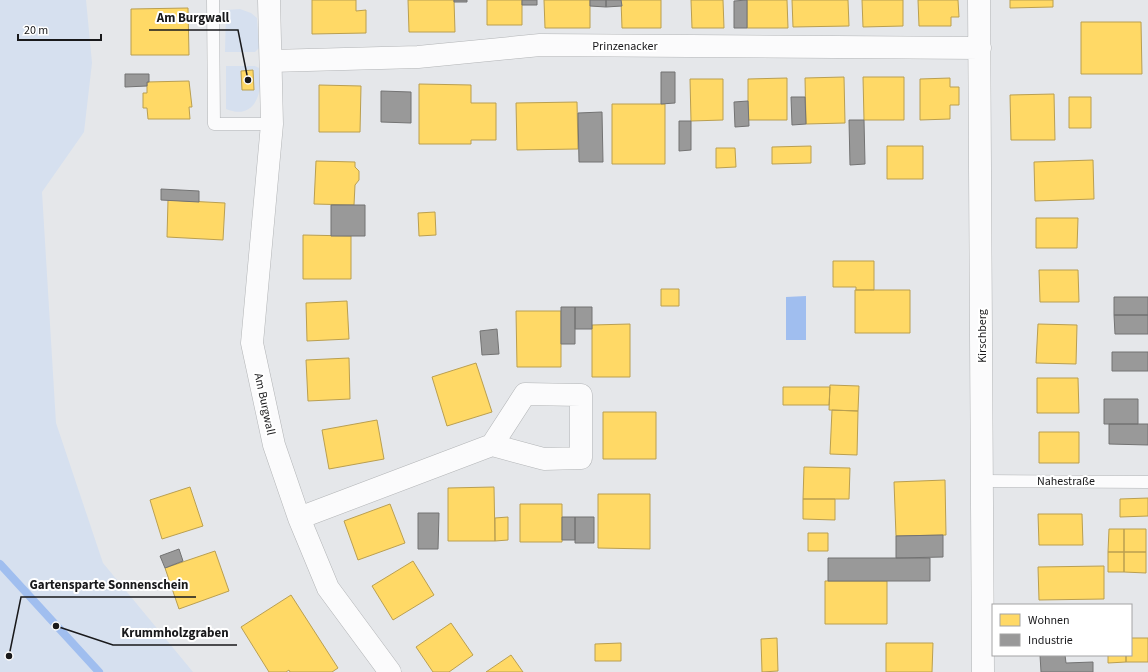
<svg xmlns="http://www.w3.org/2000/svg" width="1148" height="672" viewBox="0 0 1148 672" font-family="'Source Sans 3',sans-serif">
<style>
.green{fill:#d6e0ef}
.water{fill:#a0beef}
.homes{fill:#ffd966;stroke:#ba9f50}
.industry{fill:#999;stroke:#737373}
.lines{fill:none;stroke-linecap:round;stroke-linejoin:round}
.stream{stroke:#a0beef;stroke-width:8}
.lane-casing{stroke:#b2b4b6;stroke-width:13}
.street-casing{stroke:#b2b4b6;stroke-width:23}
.lane{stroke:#fbfbfc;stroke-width:12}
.street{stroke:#fbfbfc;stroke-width:22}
.labels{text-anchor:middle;stroke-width:4;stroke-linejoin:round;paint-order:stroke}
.street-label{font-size:12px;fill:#19191b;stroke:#fff}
.leader{fill:none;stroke:#19191b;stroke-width:1.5}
.callout-dot{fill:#19191b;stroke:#fff;stroke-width:1.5}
.callout-label{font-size:13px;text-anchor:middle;font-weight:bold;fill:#19191b;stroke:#fff;stroke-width:4;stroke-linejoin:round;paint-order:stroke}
</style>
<rect width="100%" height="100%" fill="#e5e7ea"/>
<!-- green -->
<path class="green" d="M 0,0 L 86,0 L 92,63 L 84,132 L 42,192 L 56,423 L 103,563 L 193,672 L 0,672 Z
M 240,9 L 251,13 L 257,18 L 259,48 L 255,52 L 225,52 L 226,10 Z
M 226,66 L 255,66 L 259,68 C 264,92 255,121 226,109 Z"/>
<!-- water -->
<path class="water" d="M 806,296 L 806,340 L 786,340 L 786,297 Z"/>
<!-- homes -->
<path class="homes" d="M 312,0 L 356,0 L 356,11 L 366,10 L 366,33 L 312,34 Z
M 408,0 L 454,0 L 455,32 L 409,32 Z
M 487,0 L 522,0 L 522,25 L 487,25 Z
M 544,0 L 590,0 L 590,28 L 545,28 Z
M 621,0 L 661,0 L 661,28 L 622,28 Z
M 691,0 L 723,0 L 724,28 L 692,28 Z
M 747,0 L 787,0 L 788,28 L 747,28 Z
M 792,0 L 848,0 L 849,26 L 793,27 Z
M 862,0 L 903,0 L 903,26 L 863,27 Z
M 918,0 L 958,0 L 959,17 L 951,17 L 951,26 L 919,26 Z
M 1010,0 L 1053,0 L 1053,7 L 1010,8 Z
M 188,8 L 189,55 L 131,55 L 131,9 Z
M 1081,22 L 1141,22 L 1142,74 L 1081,74 Z
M 253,70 L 254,90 L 242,90 L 241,71 Z
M 844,77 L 845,123 L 806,124 L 805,78 Z
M 863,77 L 904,77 L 904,120 L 864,120 Z
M 787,78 L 787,120 L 748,120 L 748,79 Z
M 950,78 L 950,87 L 959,87 L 959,105 L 950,105 L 950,119 L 920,120 L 920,79 Z
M 690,79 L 723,79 L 723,120 L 691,121 Z
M 189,81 L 192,107 L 189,107 L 190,119 L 148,119 L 147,108 L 143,108 L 143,93 L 147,93 L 147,82 Z
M 419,84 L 471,85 L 471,103 L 496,103 L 496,140 L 471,140 L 471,144 L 419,144 Z
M 319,85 L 361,86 L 360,132 L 319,132 Z
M 1054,94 L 1055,140 L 1011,140 L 1010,95 Z
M 1069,97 L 1091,97 L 1091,128 L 1069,128 Z
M 577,102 L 578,149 L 517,150 L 516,103 Z
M 612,104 L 665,104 L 665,164 L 612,164 Z
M 811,146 L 811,163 L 772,164 L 772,147 Z
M 887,146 L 923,146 L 923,179 L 887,179 Z
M 716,148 L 735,148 L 736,167 L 716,168 Z
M 1093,160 L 1094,199 L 1035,201 L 1034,162 Z
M 316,161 L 355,162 L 355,167 L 359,171 L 359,180 L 355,185 L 354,205 L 314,204 Z
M 168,200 L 225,203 L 223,240 L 167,237 Z
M 435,212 L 436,235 L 419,236 L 418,213 Z
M 1036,218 L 1078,218 L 1077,248 L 1036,248 Z
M 303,235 L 351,236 L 351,279 L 303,279 Z
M 833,261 L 874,261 L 874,290 L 856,290 L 856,287 L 833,287 Z
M 1039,270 L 1078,270 L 1079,302 L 1040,302 Z
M 661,289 L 679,289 L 679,306 L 661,306 Z
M 855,290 L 910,290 L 910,333 L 855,333 Z
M 347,301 L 349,339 L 307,341 L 306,303 Z
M 516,311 L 561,311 L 561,367 L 517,367 Z
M 630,324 L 630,377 L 592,377 L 592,325 Z
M 1038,324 L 1077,325 L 1076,364 L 1036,363 Z
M 349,358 L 350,399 L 308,401 L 306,360 Z
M 476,363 L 492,412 L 447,426 L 432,377 Z
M 1037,378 L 1078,378 L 1079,413 L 1037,413 Z
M 830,385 L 859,386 L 858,411 L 829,410 Z
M 783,387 L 830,387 L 829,405 L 783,405 Z
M 832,410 L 858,411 L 857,455 L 830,454 Z
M 603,412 L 656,412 L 656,459 L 603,459 Z
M 377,420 L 384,459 L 329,469 L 322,430 Z
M 1039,432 L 1079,432 L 1079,463 L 1039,463 Z
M 804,467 L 850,468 L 849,499 L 803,499 Z
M 945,480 L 946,535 L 896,536 L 894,482 Z
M 190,487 L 203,526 L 162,539 L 150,500 Z
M 494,487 L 495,541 L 448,541 L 448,488 Z
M 598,494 L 650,494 L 650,549 L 598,548 Z
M 1148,498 L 1148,516 L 1120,517 L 1120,499 Z
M 803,499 L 835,499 L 835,520 L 803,519 Z
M 390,504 L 405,543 L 358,560 L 344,521 Z
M 520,504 L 562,504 L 562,542 L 520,542 Z
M 1038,514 L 1082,514 L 1083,545 L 1039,545 Z
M 508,517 L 508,540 L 495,541 L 495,518 Z
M 1109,529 L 1124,529 L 1124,552 L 1108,552 Z
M 1124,529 L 1146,529 L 1146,552 L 1124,552 Z
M 808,533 L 828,533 L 828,551 L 808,551 Z
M 215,551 L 229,591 L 179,609 L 165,568 Z
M 1108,552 L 1124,552 L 1124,572 L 1108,572 Z
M 1124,552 L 1146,552 L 1146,573 L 1124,572 Z
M 413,561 L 434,595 L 393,620 L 372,586 Z
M 1104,566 L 1104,599 L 1039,600 L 1038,567 Z
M 825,581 L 887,581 L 887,624 L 825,624 Z
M 291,595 L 338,668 L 332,672 L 290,672 L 289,670 L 286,672 L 269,672 L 241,627 Z
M 451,623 L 473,655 L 449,672 L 433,672 L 416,647 Z
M 777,638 L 778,671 L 762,672 L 761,639 Z
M 1131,638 L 1148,638 L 1148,662 L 1126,662 L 1126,655 L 1131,655 Z
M 621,643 L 621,661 L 595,661 L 595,644 Z
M 886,643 L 933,643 L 932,672 L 886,672 Z
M 511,655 L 523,672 L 486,672 Z
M 1108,655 L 1126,655 L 1126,662 L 1108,663 Z"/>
<!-- industry -->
<path class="industry" d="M 454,0 L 467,0 L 467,2 L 454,2 Z
M 522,0 L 537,0 L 537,5 L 522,5 Z
M 590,0 L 606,0 L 606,7 L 590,6 Z
M 606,0 L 621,0 L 622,6 L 606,7 Z
M 747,0 L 747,28 L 734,28 L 734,1 Z
M 661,72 L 675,72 L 675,103 L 661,104 Z
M 125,74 L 149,74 L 149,82 L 147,82 L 147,86 L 125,87 Z
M 381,91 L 411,92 L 411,123 L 381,122 Z
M 791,97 L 805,97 L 806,124 L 792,125 Z
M 748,101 L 749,126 L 735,127 L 734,102 Z
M 602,112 L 603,162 L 579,162 L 578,113 Z
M 849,120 L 864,120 L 865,164 L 850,165 Z
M 679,121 L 691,121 L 691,150 L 679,151 Z
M 161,189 L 199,191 L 199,202 L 161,200 Z
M 331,205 L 365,205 L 365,236 L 331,236 Z
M 1114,297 L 1148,297 L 1148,315 L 1114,315 Z
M 561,307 L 575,307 L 575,344 L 561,344 Z
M 575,307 L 592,307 L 592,329 L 575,329 Z
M 1114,315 L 1148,315 L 1148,334 L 1115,334 Z
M 497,329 L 499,354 L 482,355 L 480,331 Z
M 1112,352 L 1148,352 L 1148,371 L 1112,371 Z
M 1104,399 L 1138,399 L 1138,424 L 1104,424 Z
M 1109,424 L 1148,424 L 1148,445 L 1109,444 Z
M 418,513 L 439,513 L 438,549 L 418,549 Z
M 562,517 L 575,517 L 575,540 L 562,540 Z
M 575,517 L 594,517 L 594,543 L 575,543 Z
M 943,535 L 943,557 L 896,558 L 896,536 Z
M 179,549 L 183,561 L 165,568 L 160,556 Z
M 828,558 L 930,558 L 930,581 L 828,581 Z
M 1040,655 L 1065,655 L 1066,663 L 1093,662 L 1093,672 L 1041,672 Z"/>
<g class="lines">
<!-- stream -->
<path class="stream" d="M 0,564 L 99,672"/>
<defs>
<path id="lane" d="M 213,0 L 214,124 L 272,124
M 983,481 L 1148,482"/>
<path id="street" d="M 269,0 L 272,124 L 252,343 L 274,445 L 299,518 L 328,588 L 390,672
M 979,0 L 983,672
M 271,61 L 418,57 L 540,45 L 980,48
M 299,518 L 492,445 L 544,459 L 581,458 L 581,395 L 525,394 L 492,445"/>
</defs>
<!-- lane casing -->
<use href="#lane" class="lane-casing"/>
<!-- street casing -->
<use href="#street" class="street-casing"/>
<!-- lane -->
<use href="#lane" class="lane"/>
<!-- street -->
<use href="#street" class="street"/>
</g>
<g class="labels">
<!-- street labels -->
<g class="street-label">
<text x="625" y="50">Prinzenacker</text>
<text transform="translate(982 336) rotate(-90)" y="4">Kirschberg</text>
<text transform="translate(265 404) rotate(78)" y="4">Am Burgwall</text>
<text x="1066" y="485">Nahestraße</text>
</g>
</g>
<!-- callouts -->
<path class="leader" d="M248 80L238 30H149M9 656L21 597H196M56 626L113 645H237"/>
<g class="callout-dot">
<circle cx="248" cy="80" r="4"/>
<circle cx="9" cy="656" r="4"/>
<circle cx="56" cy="626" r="4"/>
</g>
<g class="callout-label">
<text x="193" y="22">Am Burgwall</text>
<text x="109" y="589">Gartensparte Sonnenschein</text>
<text x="175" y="637">Krummholzgraben</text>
</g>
<!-- legend -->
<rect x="992" y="604" width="140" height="52" fill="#ffffff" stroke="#a3a3a4"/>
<rect x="1000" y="614" width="20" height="12" fill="#ffd966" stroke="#a3a3a4"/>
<text x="1028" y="624" font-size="12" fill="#19191b">Wohnen</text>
<rect x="1000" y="634" width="20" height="12" fill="#999999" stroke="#a3a3a4"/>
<text x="1028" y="644" font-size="12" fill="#19191b">Industrie</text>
<!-- scale -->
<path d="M18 34v6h83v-6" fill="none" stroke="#19191b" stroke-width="2"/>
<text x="24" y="34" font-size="12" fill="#19191b" stroke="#ffffff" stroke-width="3" paint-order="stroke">20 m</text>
</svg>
